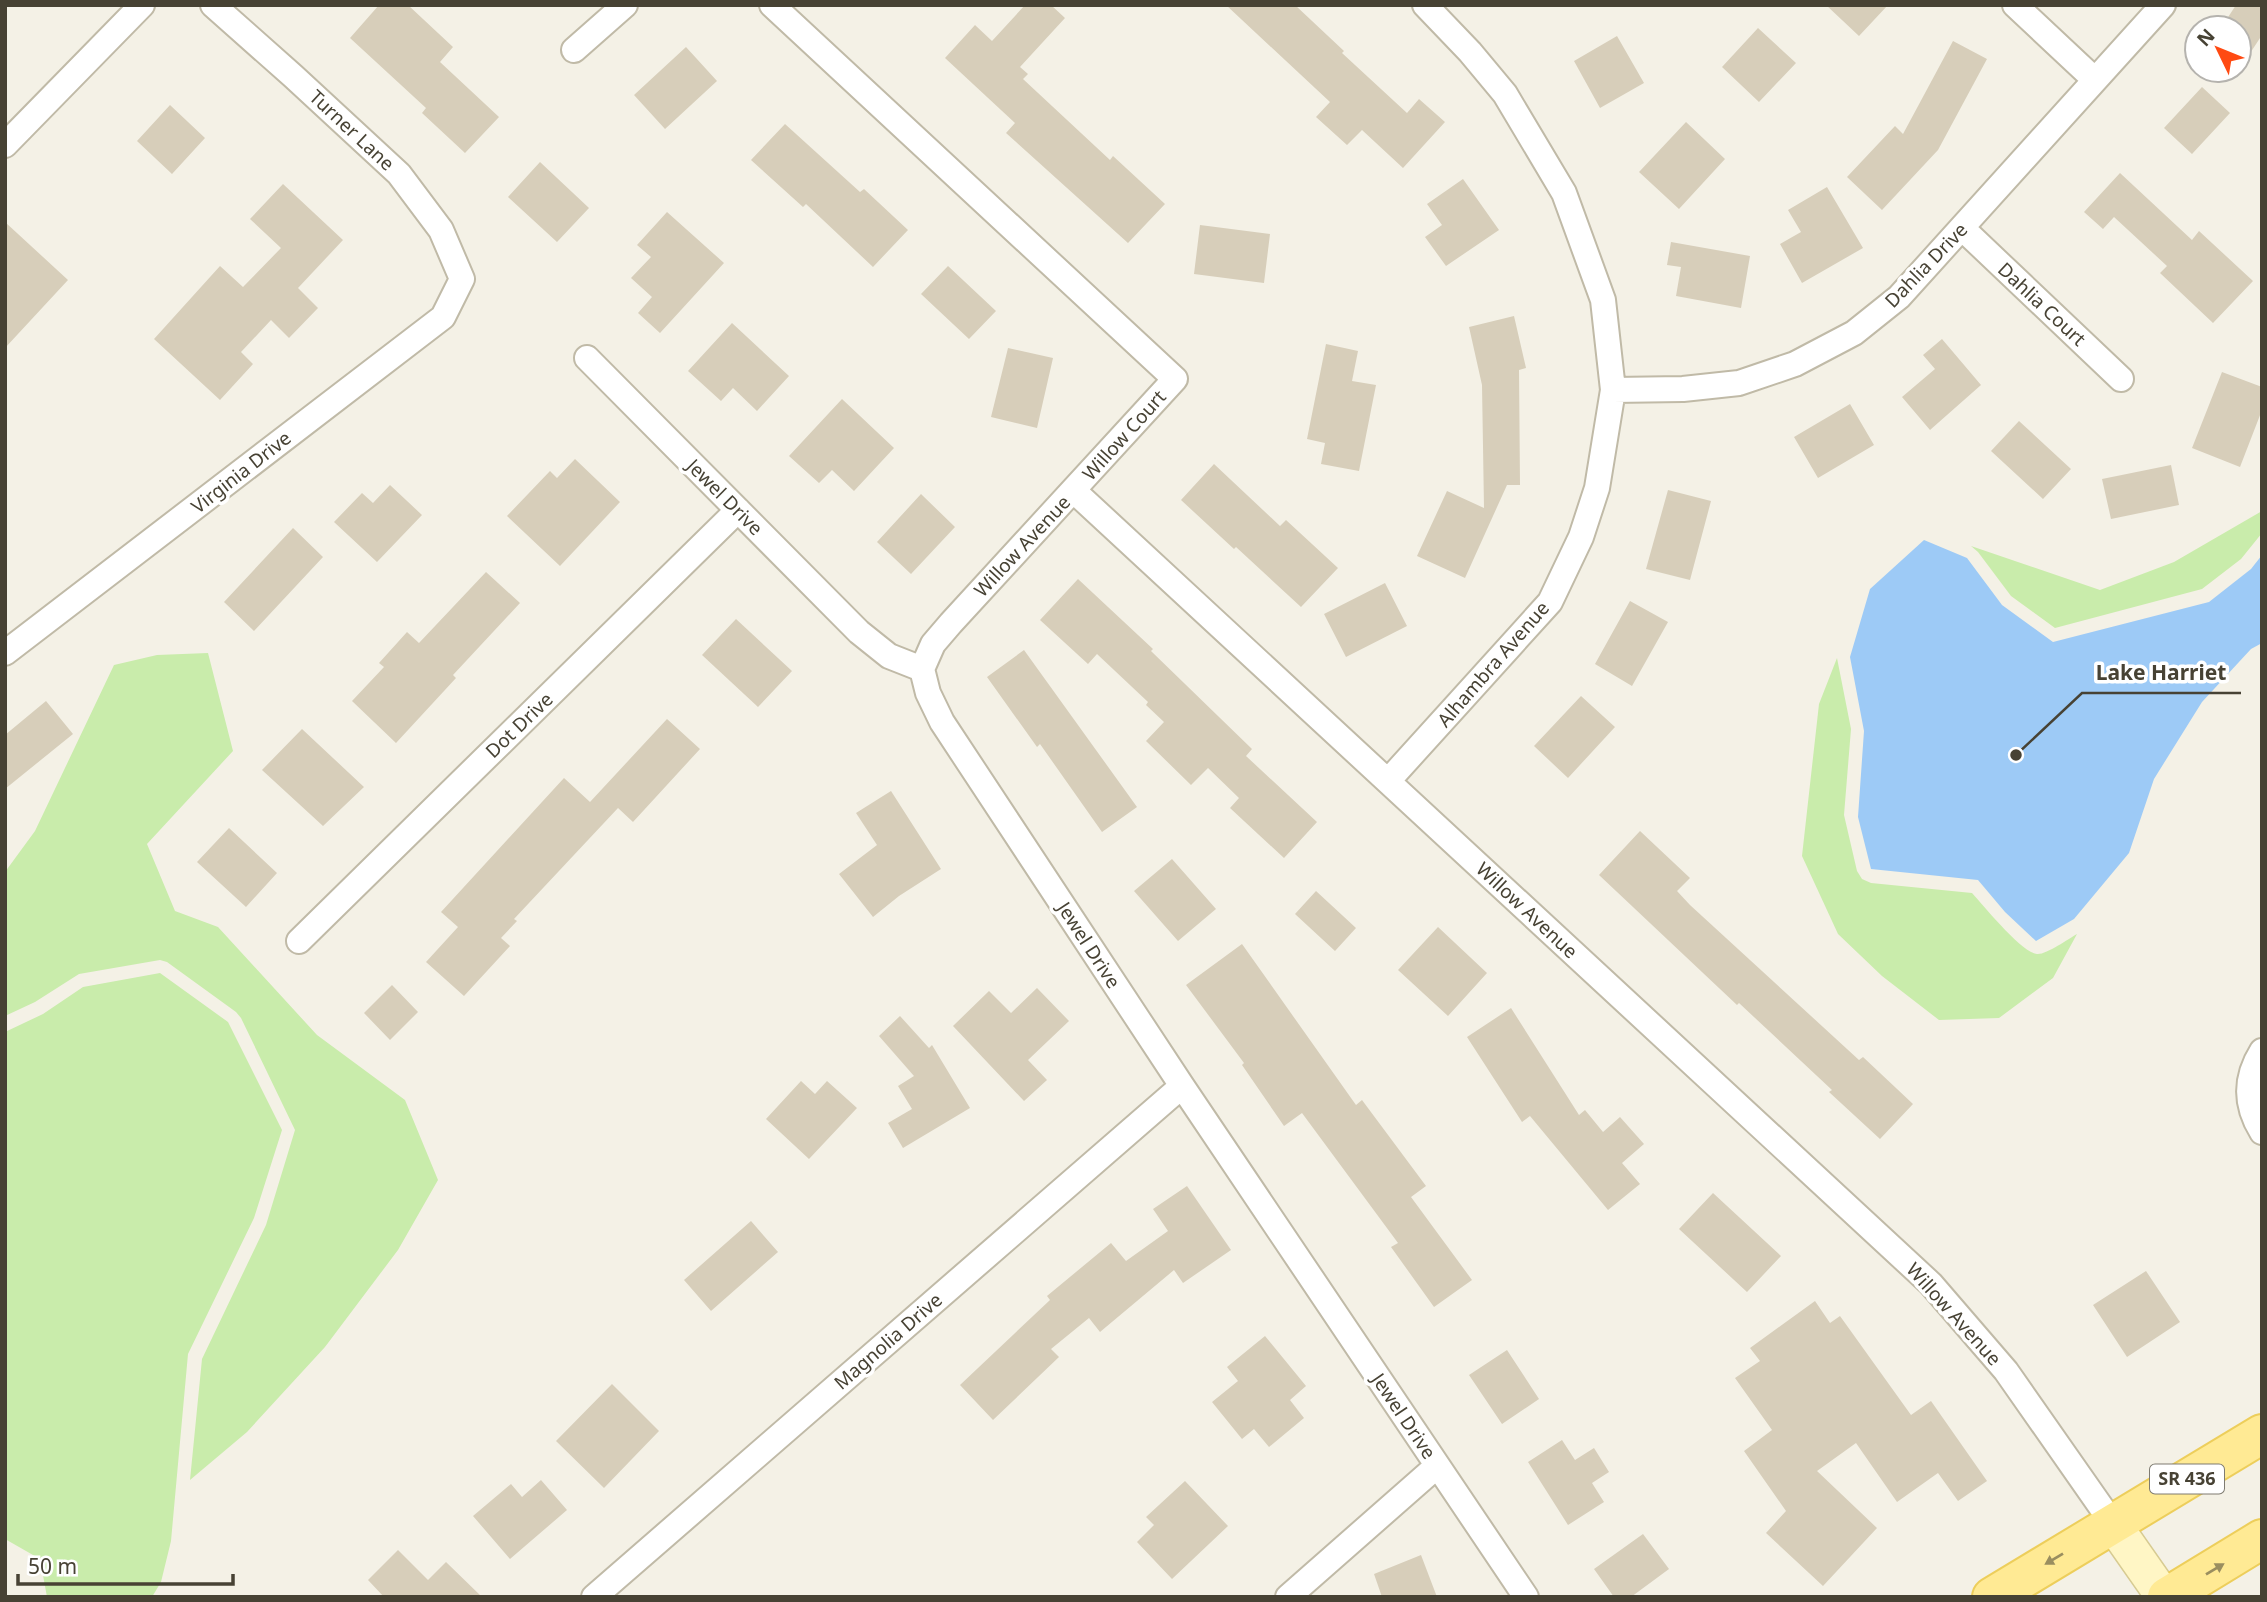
<svg xmlns="http://www.w3.org/2000/svg" width="2267" height="1602" viewBox="0 0 2267 1602" font-family="'Noto Sans',sans-serif">
<style>
.green{fill:#c9ecab}
.water{fill:#9dcaf6}
.building{fill:#d7ceba}
.lines{fill:none;stroke-linecap:round;stroke-linejoin:round}
.street-casing{stroke:#c0baa7;stroke-width:28}
.secondary-casing{stroke:#d7cb92;stroke-width:38}
.primary-casing{stroke:#edce5b;stroke-width:42}
.street{stroke:#fff;stroke-width:24}
.secondary{stroke:#fff6c5;stroke-width:35}
.primary{stroke:#ffea94;stroke-width:38}
.oneway{fill:#9a8e5f}
.labels{text-anchor:middle;stroke-width:7;stroke-linejoin:round;paint-order:stroke}
.shield{fill:#fff;stroke:#7e7b71;stroke-width:2}
.shield-label{font-size:18px;font-weight:bold;fill:#474234}
.street-label{font-size:19px;fill:#474234;stroke:#fff}
.leader{fill:none;stroke:#474234;stroke-width:2.5}
.callout-dot{fill:#474234;stroke:#fff;stroke-width:2.5}
.callout-label{font-size:21px;text-anchor:middle;font-weight:bold;fill:#474234;stroke:#fff;stroke-width:7;stroke-linejoin:round;paint-order:stroke}
</style>
<rect width="100%" height="100%" fill="#f4f1e6"/>
<!-- green -->
<path class="green" d="M 2262,511 L 2262,533 L 2241,559 L 2202,589 L 2055,628 L 2011,596 L 1978,552 L 1971,546 L 2100,590 L 2174,562 Z
M 208,653 L 233,751 L 147,844 L 175,911 L 218,927 L 317,1035 L 405,1100 L 438,1180 L 398,1250 L 325,1347 L 247,1432 L 190,1480 L 202,1359 L 266,1225 L 295,1130 L 241,1018 L 236,1012 L 167,962 L 160,960 L 79,974 L 35,1002 L 5,1016 L 5,872 L 35,831 L 114,665 L 157,655 Z
M 1837,658 L 1851,729 L 1844,815 L 1857,871 L 1862,879 L 1871,883 L 1972,893 C 1983,905 2022,953 2037,954 C 2046,955 2068,939 2077,934 L 2053,978 L 1999,1018 L 1939,1020 L 1882,976 L 1838,934 L 1802,856 L 1819,704 Z
M 160,973 L 228,1022 L 282,1130 L 254,1218 L 188,1354 L 171,1541 L 161,1582 L 152,1597 L 47,1597 L 40,1559 L 5,1539 L 5,1032 L 43,1014 L 83,987 Z"/>
<!-- water -->
<path class="water" d="M 1924,540 L 1967,558 L 2002,605 L 2053,642 L 2209,602 L 2251,569 L 2262,555 L 2262,643 L 2251,649 L 2202,702 L 2154,779 L 2129,853 L 2074,919 L 2036,941 L 2005,912 L 1978,880 L 1871,869 L 1858,817 L 1864,731 L 1850,657 L 1870,589 Z"/>
<!-- building -->
<path class="building" d="M 379,5 L 408,5 L 453,47 L 440,62 L 499,117 L 465,153 L 422,113 L 426,108 L 350,38 Z
M 1025,5 L 1051,5 L 1065,18 L 1020,67 L 1028,74 L 1023,79 L 1110,160 L 1113,156 L 1165,204 L 1128,243 L 1006,133 L 1015,123 L 945,58 L 975,25 L 992,41 Z
M 1226,5 L 1295,5 L 1344,51 L 1342,53 L 1407,113 L 1419,99 L 1445,122 L 1403,168 L 1362,130 L 1347,145 L 1316,117 L 1330,102 Z
M 1826,5 L 1888,5 L 1859,36 Z
M 2236,5 L 2262,5 L 2262,35 L 2239,70 L 2239,28 L 2221,28 Z
M 1758,28 L 1796,63 L 1759,102 L 1722,67 Z
M 1617,36 L 1644,83 L 1600,108 L 1574,61 Z
M 1953,41 L 1987,59 L 1938,150 L 1882,210 L 1847,177 L 1895,126 L 1903,134 Z
M 686,47 L 717,81 L 665,129 L 634,95 Z
M 2202,87 L 2230,113 L 2192,154 L 2164,128 Z
M 170,105 L 205,138 L 172,174 L 137,141 Z
M 1686,122 L 1725,159 L 1679,209 L 1639,172 Z
M 785,124 L 860,192 L 864,189 L 908,230 L 873,267 L 806,204 L 803,207 L 751,160 Z
M 540,162 L 589,208 L 557,242 L 508,197 Z
M 2120,173 L 2192,240 L 2199,231 L 2253,281 L 2213,323 L 2160,273 L 2167,266 L 2114,217 L 2103,229 L 2084,212 Z
M 1463,179 L 1499,230 L 1446,266 L 1425,237 L 1442,225 L 1427,204 Z
M 283,184 L 343,240 L 298,288 L 318,308 L 289,338 L 271,320 L 241,352 L 253,364 L 220,400 L 154,339 L 220,266 L 243,287 L 281,248 L 250,219 Z
M 1827,187 L 1863,248 L 1802,283 L 1780,244 L 1801,232 L 1788,210 Z
M 667,212 L 724,263 L 660,333 L 638,313 L 652,297 L 631,278 L 651,257 L 637,245 Z
M 5,222 L 68,280 L 5,348 Z
M 1200,225 L 1270,234 L 1264,283 L 1194,274 Z
M 1671,242 L 1750,256 L 1741,308 L 1676,296 L 1681,267 L 1667,265 Z
M 948,266 L 996,311 L 969,339 L 921,294 Z
M 1514,316 L 1526,368 L 1519,370 L 1520,485 L 1507,485 L 1465,578 L 1417,556 L 1447,491 L 1484,508 L 1482,385 L 1469,327 Z
M 732,323 L 789,376 L 757,411 L 733,388 L 721,401 L 688,371 Z
M 1942,339 L 1981,385 L 1930,430 L 1902,397 L 1935,369 L 1923,355 Z
M 1326,344 L 1358,351 L 1352,381 L 1376,385 L 1359,471 L 1321,464 L 1325,443 L 1307,439 Z
M 1008,348 L 1053,358 L 1037,428 L 991,417 Z
M 2222,372 L 2262,387 L 2262,410 L 2240,467 L 2192,448 Z
M 842,399 L 894,448 L 854,491 L 832,470 L 819,483 L 789,456 Z
M 1850,404 L 1874,445 L 1818,478 L 1794,437 Z
M 2019,421 L 2071,469 L 2043,499 L 1991,451 Z
M 575,459 L 620,502 L 560,566 L 507,516 L 550,471 L 557,478 Z
M 1214,464 L 1280,526 L 1286,520 L 1338,568 L 1301,607 L 1236,547 L 1234,549 L 1181,500 Z
M 2171,465 L 2179,505 L 2111,519 L 2102,479 Z
M 390,485 L 422,515 L 377,562 L 334,522 L 362,493 L 373,503 Z
M 1668,490 L 1711,501 L 1690,580 L 1646,569 Z
M 921,494 L 955,527 L 911,574 L 877,542 Z
M 293,528 L 323,557 L 254,631 L 224,602 Z
M 486,572 L 520,603 L 453,675 L 456,678 L 396,743 L 352,701 L 384,667 L 379,663 L 407,632 L 419,643 Z
M 1078,579 L 1153,649 L 1151,651 L 1252,749 L 1246,756 L 1317,822 L 1284,858 L 1230,808 L 1239,798 L 1208,768 L 1191,785 L 1146,741 L 1164,722 L 1146,705 L 1148,702 L 1097,654 L 1088,664 L 1040,620 Z
M 1385,583 L 1407,626 L 1346,657 L 1324,614 Z
M 1630,601 L 1668,622 L 1632,686 L 1595,664 Z
M 736,619 L 792,671 L 758,707 L 702,655 Z
M 1024,650 L 1137,807 L 1102,832 L 1040,744 L 1037,747 L 987,677 Z
M 1581,696 L 1615,727 L 1568,778 L 1534,746 Z
M 46,701 L 73,734 L 5,789 L 5,735 Z
M 667,719 L 700,749 L 633,822 L 618,808 L 514,919 L 517,921 L 501,938 L 510,946 L 464,996 L 426,962 L 458,927 L 441,912 L 564,778 L 590,802 Z
M 302,729 L 364,787 L 323,826 L 262,770 Z
M 891,791 L 941,869 L 899,896 L 873,917 L 839,874 L 877,845 L 856,813 Z
M 229,828 L 277,873 L 246,907 L 197,862 Z
M 1640,831 L 1690,878 L 1677,891 L 1690,905 L 1859,1060 L 1863,1057 L 1913,1104 L 1880,1139 L 1829,1092 L 1832,1090 L 1739,1003 L 1737,1005 L 1599,875 Z
M 1172,859 L 1216,909 L 1178,941 L 1134,891 Z
M 1316,891 L 1356,928 L 1335,951 L 1295,914 Z
M 1438,927 L 1487,973 L 1448,1016 L 1398,970 Z
M 1242,944 L 1356,1105 L 1362,1100 L 1426,1186 L 1411,1197 L 1472,1280 L 1434,1307 L 1391,1247 L 1398,1243 L 1302,1113 L 1284,1126 L 1242,1065 L 1244,1063 L 1186,985 Z
M 392,985 L 418,1012 L 390,1040 L 364,1013 Z
M 1037,988 L 1069,1021 L 1028,1060 L 1047,1080 L 1024,1101 L 953,1026 L 989,991 L 1011,1013 Z
M 1511,1008 L 1579,1115 L 1585,1110 L 1603,1132 L 1620,1117 L 1644,1144 L 1622,1163 L 1640,1184 L 1608,1210 L 1530,1116 L 1522,1122 L 1467,1037 Z
M 900,1016 L 929,1048 L 932,1045 L 970,1108 L 903,1148 L 888,1123 L 912,1109 L 898,1086 L 914,1076 L 879,1036 Z
M 801,1081 L 815,1094 L 827,1081 L 857,1108 L 809,1159 L 766,1119 Z
M 1187,1186 L 1231,1250 L 1183,1283 L 1174,1270 L 1100,1332 L 1089,1318 L 1051,1349 L 1059,1357 L 993,1420 L 960,1385 L 1050,1300 L 1047,1296 L 1111,1243 L 1126,1261 L 1168,1231 L 1153,1209 Z
M 1713,1193 L 1781,1256 L 1747,1292 L 1679,1229 Z
M 751,1221 L 778,1252 L 711,1311 L 684,1280 Z
M 2146,1271 L 2180,1322 L 2127,1357 L 2093,1305 Z
M 1815,1301 L 1830,1323 L 1840,1316 L 1911,1415 L 1931,1401 L 1987,1481 L 1958,1501 L 1938,1473 L 1897,1502 L 1856,1443 L 1817,1471 L 1877,1528 L 1823,1586 L 1766,1533 L 1786,1511 L 1744,1451 L 1772,1430 L 1735,1378 L 1760,1361 L 1750,1348 Z
M 1265,1336 L 1306,1386 L 1290,1400 L 1304,1418 L 1269,1447 L 1254,1429 L 1242,1439 L 1212,1402 L 1238,1381 L 1227,1367 Z
M 1507,1350 L 1539,1399 L 1502,1424 L 1469,1375 Z
M 612,1384 L 659,1431 L 604,1488 L 556,1441 Z
M 1562,1440 L 1575,1460 L 1594,1448 L 1609,1472 L 1592,1483 L 1604,1502 L 1568,1525 L 1528,1462 Z
M 541,1480 L 567,1510 L 510,1559 L 473,1516 L 511,1484 L 522,1497 Z
M 1185,1481 L 1228,1526 L 1172,1579 L 1137,1542 L 1154,1525 L 1146,1517 Z
M 1643,1534 L 1669,1569 L 1631,1597 L 1614,1597 L 1594,1569 Z
M 398,1550 L 428,1580 L 446,1562 L 482,1597 L 384,1597 L 368,1580 Z
M 1421,1555 L 1437,1597 L 1382,1597 L 1374,1574 Z"/>
<g class="lines">
<defs>
<path id="street" d="M 772,5 L 1175,379 L 951,623 L 933,644 L 922,669
M 2015,5 L 2095,80
M 574,50 L 625,5
M 5,145 L 142,5
M 1963,229 L 2121,379
M 587,358 L 859,632 L 889,656 L 922,669
M 1613,390 L 1683,389 L 1739,383 L 1795,364 L 1854,333 L 1899,297 L 2163,5
M 1074,491 L 1931,1284 L 2006,1371 L 2113,1524
M 5,653 L 443,317 L 462,279 L 441,230 L 399,174 L 293,76 L 213,5
M 922,669 L 928,693 L 942,722 L 1182,1086 L 1526,1597
M 1388,781 L 1550,602 L 1581,537 L 1597,488 L 1613,390 L 1603,300 L 1564,193 L 1505,94 L 1470,52 L 1425,5
M 299,941 L 738,510
M 2262,1051 C 2245,1078 2245,1105 2262,1132
M 594,1597 L 1182,1086
M 1288,1597 L 1437,1466"/>
<path id="secondary" d="M 2113,1524 L 2164,1597"/>
<path id="primary" d="M 1992,1597 L 2262,1434
M 2167,1597 L 2262,1539"/>
</defs>
<!-- street casing -->
<use href="#street" class="street-casing"/>
<!-- secondary casing -->
<use href="#secondary" class="secondary-casing"/>
<!-- primary casing -->
<use href="#primary" class="primary-casing"/>
<!-- street -->
<use href="#street" class="street"/>
<!-- secondary -->
<use href="#secondary" class="secondary"/>
<!-- primary -->
<use href="#primary" class="primary"/>
</g>
<!-- one-way arrows -->
<defs><path id="oneway-solid" d="M-6-.8H1V-3.2L6.5 0L1 3.2V.8H-6Z" transform="scale(1.75)"/></defs>
<g class="oneway">
<use href="#oneway-solid" transform="translate(2054 1559) rotate(149)"/>
<use href="#oneway-solid" transform="translate(2215 1569) rotate(-31)"/>
</g>
<g class="labels">
<!-- shield labels -->
<rect class="shield" x="2150" y="1464.5" width="74" height="29" rx="5"/>
<g class="shield-label">
<text x="2187" y="1485">SR 436</text>
</g>
<!-- street labels -->
<g class="street-label">
<text transform="translate(352 130) rotate(43)" y="7">Turner Lane</text>
<text transform="translate(1926 265) rotate(-46)" y="7">Dahlia Drive</text>
<text transform="translate(2042 304) rotate(43)" y="7">Dahlia Court</text>
<text transform="translate(1124 435) rotate(-48)" y="7">Willow Court</text>
<text transform="translate(241 472) rotate(-38)" y="7">Virginia Drive</text>
<text transform="translate(725 497) rotate(45)" y="7">Jewel Drive</text>
<text transform="translate(1022 546) rotate(-47)" y="7">Willow Avenue</text>
<text transform="translate(1493 664) rotate(-49)" y="7">Alhambra Avenue</text>
<text transform="translate(519 725) rotate(-44)" y="7">Dot Drive</text>
<text transform="translate(1527 910) rotate(43)" y="7">Willow Avenue</text>
<text transform="translate(1089 945) rotate(57)" y="7">Jewel Drive</text>
<text transform="translate(1954 1314) rotate(48)" y="7">Willow Avenue</text>
<text transform="translate(888 1341) rotate(-41)" y="7">Magnolia Drive</text>
<text transform="translate(1404 1416) rotate(56)" y="7">Jewel Drive</text>
</g>
</g>
<!-- callouts -->
<path class="leader" d="M2016 755L2082 693H2241"/>
<circle class="callout-dot" cx="2016" cy="755" r="7"/>
<g class="callout-label">
<text x="2161" y="680">Lake Harriet</text>
</g>
<!-- border -->
<rect width="2267" height="1602" fill="none" stroke="#474234" stroke-width="14"/>
<!-- north arrow -->
<g transform="translate(2218 49) rotate(313)"><circle r="33" fill="#ffffff" stroke="#b5b3ae" stroke-width="2"/>
<path d="M0-5L12 26L0 18L-12 26Z" fill="#ff4a12"/>
<text y="-10" font-size="19" font-weight="bold" text-anchor="middle" fill="#474234">N</text>
</g>
<!-- scale -->
<path d="M18 1574v10h215v-10" fill="none" stroke="#474234" stroke-width="3.5"/>
<text x="28" y="1574" font-size="21" fill="#474234" stroke="#ffffff" stroke-width="5" paint-order="stroke">50 m</text>
</svg>
